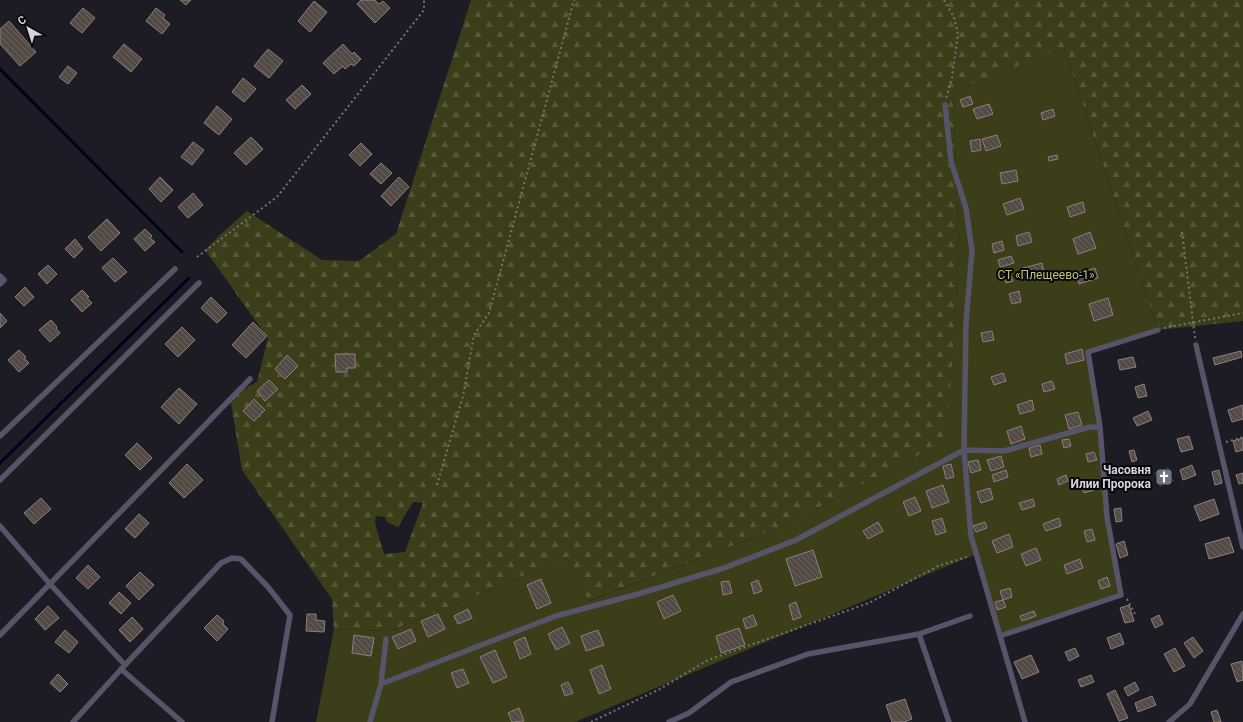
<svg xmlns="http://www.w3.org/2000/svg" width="1243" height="722" viewBox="0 0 1243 722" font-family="Roboto,sans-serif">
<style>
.forest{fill:url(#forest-firs);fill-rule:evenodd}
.green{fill:#3b3e18}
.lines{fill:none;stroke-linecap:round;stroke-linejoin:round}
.stream{stroke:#000121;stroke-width:3}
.building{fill:url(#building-back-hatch);stroke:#8c807b}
.path{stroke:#75737b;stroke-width:2;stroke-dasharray:2 3;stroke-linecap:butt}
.lane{stroke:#575368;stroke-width:5.5}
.labels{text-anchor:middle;stroke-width:4;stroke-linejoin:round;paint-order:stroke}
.park-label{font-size:12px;fill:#bec671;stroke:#07060a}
.poi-label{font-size:12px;font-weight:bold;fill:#d5d4da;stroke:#07060a;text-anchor:end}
</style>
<defs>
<pattern id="forest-firs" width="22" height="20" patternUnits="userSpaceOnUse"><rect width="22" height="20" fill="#3b3e18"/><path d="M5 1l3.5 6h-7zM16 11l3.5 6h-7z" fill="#565939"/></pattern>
<pattern id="building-back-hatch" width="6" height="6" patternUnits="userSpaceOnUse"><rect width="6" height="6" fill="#544a45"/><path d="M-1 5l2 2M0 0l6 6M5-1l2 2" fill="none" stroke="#6c635f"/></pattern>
</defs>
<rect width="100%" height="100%" fill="#1d1b24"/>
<!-- forest -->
<path class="forest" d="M 471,0 L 1243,0 L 1243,321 L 1158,330 L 1064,48 L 953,92 L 959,252 L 948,440 L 779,528 L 588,601 L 567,558 L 390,631 L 334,629 L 332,599 L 242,470 L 230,397 L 257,382 L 268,338 L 205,250 L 223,232 L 247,211 L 322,260 L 359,261 L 396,234 ZM 413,502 L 423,503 L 405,552 L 384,554 L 375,523 L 376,516 L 385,517 L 387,522 L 398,527 Z"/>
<!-- green -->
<path class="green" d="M 1064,48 L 1158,330 L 1088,352 L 1100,427 L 1107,517 L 1121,595 L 1000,636 L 976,554 L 575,722 L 316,722 L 334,629 L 390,631 L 567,558 L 589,601 L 779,528 L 947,440 L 959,252 L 953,91 Z"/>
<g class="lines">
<!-- stream -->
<path class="stream" d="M 0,69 L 182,252
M 0,463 L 189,278"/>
</g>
<!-- building -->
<path class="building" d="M 180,0 L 191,0 L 186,5 Z
M 361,0 L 375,0 L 379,4 L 383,1 L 390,8 L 375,23 L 357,4 Z
M 314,1 L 327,12 L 310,32 L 298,21 Z
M 83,8 L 95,18 L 82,33 L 70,23 Z
M 156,8 L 165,15 L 163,18 L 170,24 L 162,34 L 146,21 Z
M 9,21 L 36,52 L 20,66 L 0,44 L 0,29 Z
M 124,44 L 142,59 L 131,72 L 113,57 Z
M 343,44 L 352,54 L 354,52 L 361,59 L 354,66 L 351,64 L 345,69 L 343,66 L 334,74 L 323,63 Z
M 268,49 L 283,61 L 269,78 L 254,66 Z
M 68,66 L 77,73 L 68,84 L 59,77 Z
M 243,78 L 256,89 L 244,102 L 232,92 Z
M 302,85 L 311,94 L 295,109 L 286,100 Z
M 970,96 L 973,104 L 963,107 L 960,100 Z
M 989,104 L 993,114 L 977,119 L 973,109 Z
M 217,106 L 232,119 L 219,135 L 204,123 Z
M 1053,109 L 1055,116 L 1043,120 L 1041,113 Z
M 997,135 L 1001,146 L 986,151 L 982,139 Z
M 251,137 L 263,149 L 246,165 L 234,153 Z
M 980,139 L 981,150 L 972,152 L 970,141 Z
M 193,142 L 204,150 L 192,165 L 181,157 Z
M 361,143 L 372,154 L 360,166 L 349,155 Z
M 1057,155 L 1058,159 L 1049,161 L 1048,157 Z
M 381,163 L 392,173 L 381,184 L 370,174 Z
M 1016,170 L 1018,181 L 1002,184 L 1000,173 Z
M 160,177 L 173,190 L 161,202 L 149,189 Z
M 399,177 L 409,187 L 391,206 L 381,196 Z
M 193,193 L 203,205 L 188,218 L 178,207 Z
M 1020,198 L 1024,209 L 1007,215 L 1003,204 Z
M 1083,202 L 1085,212 L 1070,217 L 1067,207 Z
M 107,219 L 120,233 L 101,251 L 88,237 Z
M 145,229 L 152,236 L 150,238 L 155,242 L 145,251 L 134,239 Z
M 1029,232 L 1032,242 L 1018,246 L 1016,236 Z
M 1090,232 L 1096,248 L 1078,254 L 1073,239 Z
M 75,239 L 83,249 L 74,258 L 65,249 Z
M 1002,241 L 1004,250 L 994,253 L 992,244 Z
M 1011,256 L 1014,263 L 1000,267 L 998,260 Z
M 113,258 L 127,272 L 115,282 L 102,268 Z
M 1042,263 L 1044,272 L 1025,276 L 1023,268 Z
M 48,265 L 57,274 L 47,284 L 38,274 Z
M 1095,268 L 1098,278 L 1079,284 L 1076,274 Z
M 1009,271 L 1013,281 L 1006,283 L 1002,273 Z
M 25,287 L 34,297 L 24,306 L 15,297 Z
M 82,290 L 89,297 L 87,298 L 92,303 L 82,312 L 71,300 Z
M 1019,291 L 1021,302 L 1012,304 L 1009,294 Z
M 211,297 L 227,313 L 217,323 L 201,308 Z
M 1108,298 L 1113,315 L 1094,321 L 1089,304 Z
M 0,313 L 7,321 L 0,328 Z
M 51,320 L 57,327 L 56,328 L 60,333 L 50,342 L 39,330 Z
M 253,322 L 267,336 L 246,358 L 232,345 Z
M 182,327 L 195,340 L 178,357 L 165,344 Z
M 992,331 L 994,340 L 983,342 L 981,333 Z
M 1082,349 L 1084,360 L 1067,364 L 1065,354 Z
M 19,350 L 26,357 L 24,358 L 29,363 L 19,372 L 8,360 Z
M 1241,351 L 1242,357 L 1215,365 L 1213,358 Z
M 335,354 L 355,354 L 355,368 L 347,368 L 347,372 L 336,372 Z
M 287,355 L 298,366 L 285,379 L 275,369 Z
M 1133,357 L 1136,367 L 1120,370 L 1118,360 Z
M 1003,373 L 1006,381 L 994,385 L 991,377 Z
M 269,380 L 278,389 L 265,401 L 257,391 Z
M 1052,381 L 1055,389 L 1044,392 L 1042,384 Z
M 1144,384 L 1147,396 L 1138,398 L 1135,387 Z
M 179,388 L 197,404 L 179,424 L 161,407 Z
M 254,399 L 265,410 L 254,421 L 243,411 Z
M 1032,400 L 1034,410 L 1020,414 L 1017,405 Z
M 1243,405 L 1243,419 L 1232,422 L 1228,410 Z
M 1148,411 L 1152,420 L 1137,426 L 1133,418 Z
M 1078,412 L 1082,425 L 1069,429 L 1065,415 Z
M 1021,426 L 1025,439 L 1011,444 L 1007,431 Z
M 1189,436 L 1193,449 L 1181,452 L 1177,439 Z
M 1243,438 L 1243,450 L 1236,452 L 1233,441 Z
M 1069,439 L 1071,446 L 1064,448 L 1062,440 Z
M 137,443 L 152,458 L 140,470 L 125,455 Z
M 1040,445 L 1042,454 L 1031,457 L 1029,448 Z
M 1134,450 L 1137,460 L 1132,462 L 1129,451 Z
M 1094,452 L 1097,460 L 1088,462 L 1086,454 Z
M 1001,456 L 1004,467 L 991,471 L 987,460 Z
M 978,460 L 981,470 L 971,473 L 968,462 Z
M 187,464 L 203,480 L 184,498 L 169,483 Z
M 951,464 L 954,477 L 946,479 L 943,466 Z
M 1192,465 L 1196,475 L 1183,480 L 1180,470 Z
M 1168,468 L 1173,481 L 1160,486 L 1155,473 Z
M 1006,470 L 1008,477 L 994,482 L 992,475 Z
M 1219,470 L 1222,483 L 1215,485 L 1212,472 Z
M 1243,473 L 1243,483 L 1239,484 L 1236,475 Z
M 1066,475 L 1068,481 L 1059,485 L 1057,479 Z
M 1090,480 L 1094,490 L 1084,493 L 1081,483 Z
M 943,485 L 949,502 L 932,508 L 926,491 Z
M 990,488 L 993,499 L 981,503 L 977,492 Z
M 915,497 L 921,511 L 909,516 L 903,502 Z
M 41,498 L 51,509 L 34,524 L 24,513 Z
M 1033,499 L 1035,506 L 1022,510 L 1019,503 Z
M 1214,499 L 1219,514 L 1200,521 L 1194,506 Z
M 1121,508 L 1122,521 L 1116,522 L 1114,509 Z
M 139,514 L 149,523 L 135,538 L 125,529 Z
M 942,518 L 946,532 L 936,535 L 932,521 Z
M 1059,518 L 1061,526 L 1046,531 L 1043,524 Z
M 878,522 L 883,531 L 868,539 L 863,531 Z
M 985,522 L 987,528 L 976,532 L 973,526 Z
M 1092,529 L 1095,540 L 1087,542 L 1084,531 Z
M 1009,534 L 1013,547 L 997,553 L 992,541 Z
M 1229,537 L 1234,552 L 1209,559 L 1205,544 Z
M 1124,541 L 1128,555 L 1120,558 L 1116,544 Z
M 1036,548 L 1041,560 L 1026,566 L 1021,554 Z
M 813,550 L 822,577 L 795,586 L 786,559 Z
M 1080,559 L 1083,568 L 1067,574 L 1064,565 Z
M 88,565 L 100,577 L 88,589 L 76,578 Z
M 140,572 L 154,585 L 139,600 L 126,586 Z
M 1107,577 L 1110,586 L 1101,589 L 1098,581 Z
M 541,579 L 551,603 L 537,609 L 527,585 Z
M 758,580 L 762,591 L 754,594 L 751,583 Z
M 729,581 L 732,593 L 723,595 L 721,582 Z
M 1010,588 L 1012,597 L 1003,600 L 1000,591 Z
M 119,592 L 131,603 L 121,614 L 109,603 Z
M 673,595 L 681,611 L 664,619 L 657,602 Z
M 1003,600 L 1006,607 L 997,610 L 995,602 Z
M 796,602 L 801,617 L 793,620 L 789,605 Z
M 1129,605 L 1134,621 L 1125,623 L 1120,608 Z
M 48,606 L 59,618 L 45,630 L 35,619 Z
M 468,609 L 472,618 L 458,624 L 454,616 Z
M 1034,611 L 1036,616 L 1022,621 L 1020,616 Z
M 307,614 L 316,614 L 316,620 L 325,621 L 324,632 L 306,631 Z
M 438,614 L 445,629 L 428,637 L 421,621 Z
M 217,615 L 224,621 L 223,624 L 228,629 L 217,641 L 204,628 Z
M 753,615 L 757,625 L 746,629 L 743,619 Z
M 1159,615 L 1163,624 L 1155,628 L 1151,619 Z
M 132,617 L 143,629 L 130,642 L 119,630 Z
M 562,627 L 570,643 L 556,650 L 548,634 Z
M 739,628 L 745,645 L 721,653 L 716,636 Z
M 411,629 L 416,641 L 398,649 L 392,637 Z
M 65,630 L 78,642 L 69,653 L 55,642 Z
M 598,630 L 604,645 L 586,651 L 581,636 Z
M 1120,633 L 1124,644 L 1111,649 L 1107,638 Z
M 354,635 L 374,638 L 371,656 L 352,653 Z
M 525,637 L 531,654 L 520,659 L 514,642 Z
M 1193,637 L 1203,651 L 1194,658 L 1184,643 Z
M 1075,648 L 1079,656 L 1069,661 L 1065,652 Z
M 1175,648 L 1185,666 L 1174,672 L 1164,654 Z
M 495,650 L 507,677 L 493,683 L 480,657 Z
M 1031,655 L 1039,672 L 1022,679 L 1014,662 Z
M 1242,661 L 1243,680 L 1237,682 L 1231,664 Z
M 602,665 L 611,689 L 599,694 L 590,670 Z
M 463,669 L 469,683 L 457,688 L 451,673 Z
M 58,674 L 68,684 L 60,692 L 50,683 Z
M 1091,675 L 1094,682 L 1081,687 L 1078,680 Z
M 568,682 L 573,693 L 565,696 L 561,685 Z
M 1135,682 L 1139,690 L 1128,696 L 1124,688 Z
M 1115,690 L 1128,718 L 1119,721 L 1107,694 Z
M 1152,696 L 1156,705 L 1138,712 L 1135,703 Z
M 905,699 L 912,719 L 904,722 L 892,722 L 886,705 Z
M 519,708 L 524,721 L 512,722 L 508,713 Z
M 1217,710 L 1221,722 L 1214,722 L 1211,712 Z"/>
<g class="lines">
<!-- path -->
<path class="path" d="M 944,0 L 954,17 L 958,34 L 952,77 L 946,98
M 1182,232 L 1195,338
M 197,257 L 277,197 L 424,10 L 424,0
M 1164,328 L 1243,313
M 1226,442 L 1243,437
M 437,485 L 463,396 L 474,335 L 489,313 L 574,0
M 1127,599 L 1135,614
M 591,722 L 660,689 L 708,660 L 869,603 L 938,566 L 970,556"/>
<!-- lane -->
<path class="lane" d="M 945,105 L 951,161 L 966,208 L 972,251 L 966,322 L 964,450 L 971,536 L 1025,722
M 0,276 L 4,280 L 0,284
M 1196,345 L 1243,547
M 0,436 L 175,269
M 0,480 L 199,283
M 0,526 L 50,584 L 125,665 L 73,722
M 919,634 L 970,616
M 0,635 L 250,379
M 1000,636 L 1121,595 L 1107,517 L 1100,427 L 1088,352 L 1158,330
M 125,665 L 221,563 L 232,558 L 241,559 L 268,587 L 290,615 L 272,722
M 121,669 L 182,722
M 381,684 L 556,616 L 638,594 L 724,568 L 796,540 L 964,450 L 1004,451 L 1090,427 L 1100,427
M 370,722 L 381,684 L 386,639
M 669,722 L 689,713 L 731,682 L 808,654 L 919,634 L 949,722
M 1169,722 L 1190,704 L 1243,614"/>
</g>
<!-- icons -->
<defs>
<symbol id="church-square" viewBox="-11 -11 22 22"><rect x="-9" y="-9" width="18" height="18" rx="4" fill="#6b7280" stroke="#07060a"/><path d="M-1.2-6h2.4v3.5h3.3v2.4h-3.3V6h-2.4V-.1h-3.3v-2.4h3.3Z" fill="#fff"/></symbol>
</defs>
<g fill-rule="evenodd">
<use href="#church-square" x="1154" y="467" width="20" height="20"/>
</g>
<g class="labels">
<!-- park labels -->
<g class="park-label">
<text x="1046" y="279">СТ «Плещеево-1»</text>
</g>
<!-- poi labels -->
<g class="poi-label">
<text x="1151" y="474">Часовня<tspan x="1151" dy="14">Илии Пророка</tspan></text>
</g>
</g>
<!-- north arrow -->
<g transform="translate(28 28) rotate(321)" stroke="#07060a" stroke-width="3" paint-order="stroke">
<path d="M0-3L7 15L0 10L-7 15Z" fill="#d5d4da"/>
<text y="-6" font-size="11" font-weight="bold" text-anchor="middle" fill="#d5d4da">С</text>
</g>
</svg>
